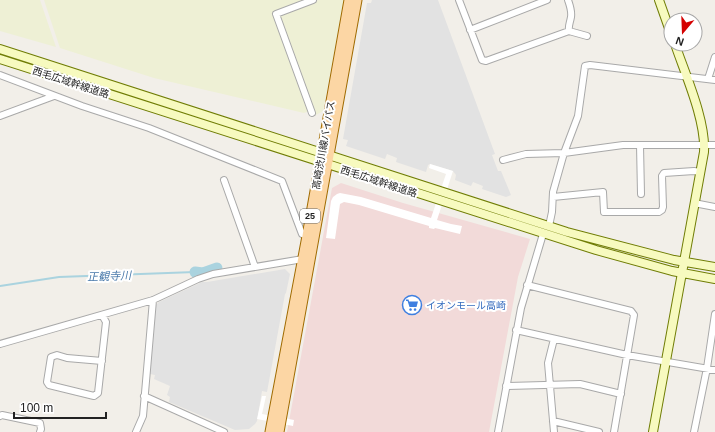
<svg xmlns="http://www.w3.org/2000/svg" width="715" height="432" viewBox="0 0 715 432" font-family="Helvetica,'Noto Sans JP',sans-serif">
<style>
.commercial{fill:#f2dad9}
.farmland{fill:#eef0d5}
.parking{fill:#e2e2e2}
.pier{fill:#fff}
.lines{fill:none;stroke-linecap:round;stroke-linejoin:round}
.stream{stroke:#aad3df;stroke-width:2}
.river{stroke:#aad3df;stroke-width:11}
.street-casing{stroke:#a9a9a9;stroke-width:8}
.secondary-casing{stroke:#707d05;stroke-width:10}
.primary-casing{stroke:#a06b00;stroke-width:11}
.street{stroke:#fff;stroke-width:6}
.secondary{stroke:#f7fabf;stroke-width:8}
.primary{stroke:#fcd6a4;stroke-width:9}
.labels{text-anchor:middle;stroke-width:4;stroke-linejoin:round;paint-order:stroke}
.shield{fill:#fff;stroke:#646464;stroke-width:1}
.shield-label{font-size:9px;font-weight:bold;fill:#222}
.street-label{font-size:10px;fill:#222;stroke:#fff}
.shop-label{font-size:10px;fill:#366cbe;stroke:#fff;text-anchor:start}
.water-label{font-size:11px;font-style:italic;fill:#4a7aab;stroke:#fff}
</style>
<rect width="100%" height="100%" fill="#f2efe9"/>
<!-- commercial -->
<path class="commercial" d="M 341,183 L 403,203 L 530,239 L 518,277 L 489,432 L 287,432 L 332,188 Z"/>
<!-- farmland -->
<path class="farmland" d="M 0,0 L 40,0 L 56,47 L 0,31 Z
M 44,0 L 307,0 L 273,12 L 309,111 L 304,113 L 154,78 L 60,48 Z
M 319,0 L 344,0 L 323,111 L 314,116 L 279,15 Z"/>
<!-- parking -->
<path class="parking" d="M 372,0 L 438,0 L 495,154 L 492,155 L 498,171 L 501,171 L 511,195 L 506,197 L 482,189 L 483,186 L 473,182 L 471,186 L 455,180 L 456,175 L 453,171 L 430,164 L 428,165 L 426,172 L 396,162 L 397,158 L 387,154 L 385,159 L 346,146 L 348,140 L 343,139 L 367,3 L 371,3 Z
M 285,269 L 290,274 L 286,293 L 285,294 L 267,392 L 262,391 L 257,421 L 255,424 L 249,429 L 235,430 L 169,402 L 170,397 L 167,395 L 170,386 L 154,379 L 155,375 L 150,374 L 155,306 L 159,302 L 202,282 L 207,282 Z"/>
<!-- pier -->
<path class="pier" d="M 430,164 L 453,171 L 437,220 L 451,224 L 462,226 L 460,234 L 435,228 L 434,229 L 429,228 L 429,226 L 359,205 L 344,202 L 340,204 L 335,239 L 326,238 L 331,201 L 333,197 L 337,194 L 340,193 L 361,197 L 431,218 L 446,174 L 429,168 Z
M 262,396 L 266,396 L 262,414 L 294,420 L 293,426 L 257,419 Z"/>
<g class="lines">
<!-- stream -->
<path class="stream" d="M 0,286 L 59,277 L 195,272"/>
<!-- river -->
<path class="river" d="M 195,272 L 203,273 L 217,268"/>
<defs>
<path id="street" d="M 459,0 L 482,60 L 486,61 L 569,31 L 587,36
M 568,0 C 570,6 572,11 571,17 C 570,23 568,26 569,31
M 470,30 L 547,0
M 0,75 L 82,106 L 149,128 L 282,181 L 302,234 L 307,236
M 708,79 L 715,57
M 312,113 L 276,14 L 313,0
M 0,116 L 54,96
M 640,145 L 641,194
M 503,160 L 526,154 L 564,153 L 623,145 L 715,145
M 224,180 L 255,267
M 553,197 L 603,192 L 604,212 L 659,212 L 662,210 L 663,207 L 662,176 L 664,173 L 694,171 L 700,172
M 694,203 L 715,207
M 549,226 L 552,212 L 553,192 L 564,153 L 578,116 L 585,66 L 590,65 L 715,80
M 527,285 L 631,311 L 634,315 L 614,432
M 516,330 L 627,355 L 715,370
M 554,339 L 548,363 L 554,432
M 0,344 L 153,300 L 198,279 L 213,274 L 303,259
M 102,361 L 67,358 L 57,355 L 51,357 L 47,382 L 49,385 L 94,396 L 98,393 L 106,322 L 102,315
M 506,386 L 580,384 L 621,394
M 144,396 L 224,432
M 0,416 L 2,415 L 40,423 L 41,429 L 40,432
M 553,421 L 599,432
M 136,432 L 143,416 L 153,300
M 498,432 L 521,308 L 543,234
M 694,432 L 707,368 L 715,314"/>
<path id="secondary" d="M 659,0 L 671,34
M 0,49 L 567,232 L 674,260 L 715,267
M 0,59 L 596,250 L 672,271 L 715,279
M 653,432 L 704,152 C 706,120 685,74 675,44"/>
<path id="primary" d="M 270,432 L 307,236 L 349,0
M 279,432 L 357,0"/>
</defs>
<!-- street casing -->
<use href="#street" class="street-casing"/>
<!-- secondary casing -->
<use href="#secondary" class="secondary-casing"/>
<!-- primary casing -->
<use href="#primary" class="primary-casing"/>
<!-- street -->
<use href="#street" class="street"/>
<!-- secondary -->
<use href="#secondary" class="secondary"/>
<!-- primary -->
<use href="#primary" class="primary"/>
</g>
<!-- icons -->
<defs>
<symbol id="supermarket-ring" viewBox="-11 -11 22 22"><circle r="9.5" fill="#fff" stroke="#3f7fe0" stroke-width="1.5"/><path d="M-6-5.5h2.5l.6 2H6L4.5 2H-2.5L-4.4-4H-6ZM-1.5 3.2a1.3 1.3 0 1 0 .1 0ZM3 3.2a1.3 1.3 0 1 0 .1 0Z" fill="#3f7fe0"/></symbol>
</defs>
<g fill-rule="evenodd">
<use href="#supermarket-ring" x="401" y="294" width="22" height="22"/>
</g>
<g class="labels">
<!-- shield labels -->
<rect class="shield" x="300" y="209" width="20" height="14" rx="3"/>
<g class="shield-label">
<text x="310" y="219">25</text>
</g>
<!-- street labels -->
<g class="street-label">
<text transform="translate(71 82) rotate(18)" y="4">西毛広域幹線道路</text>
<text transform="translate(323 145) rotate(-80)" y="4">高崎渋川線バイパス</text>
<text transform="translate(379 181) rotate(18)" y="4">西毛広域幹線道路</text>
</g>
<!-- shop labels -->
<g class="shop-label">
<text x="426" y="309">イオンモール高崎</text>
</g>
<!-- water labels -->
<g class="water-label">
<text transform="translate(109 276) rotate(-2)" y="4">正観寺川</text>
</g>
</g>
<!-- north arrow -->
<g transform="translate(683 32) rotate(199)"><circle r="19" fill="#ffffff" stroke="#a7a7a7"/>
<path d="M0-3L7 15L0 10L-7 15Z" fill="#d40000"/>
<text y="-6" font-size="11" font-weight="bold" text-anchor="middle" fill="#222222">N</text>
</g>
<!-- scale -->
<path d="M14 412v6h92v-6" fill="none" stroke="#222222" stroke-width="2"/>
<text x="20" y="412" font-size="12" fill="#222222" stroke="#ffffff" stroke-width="3" paint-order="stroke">100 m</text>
</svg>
